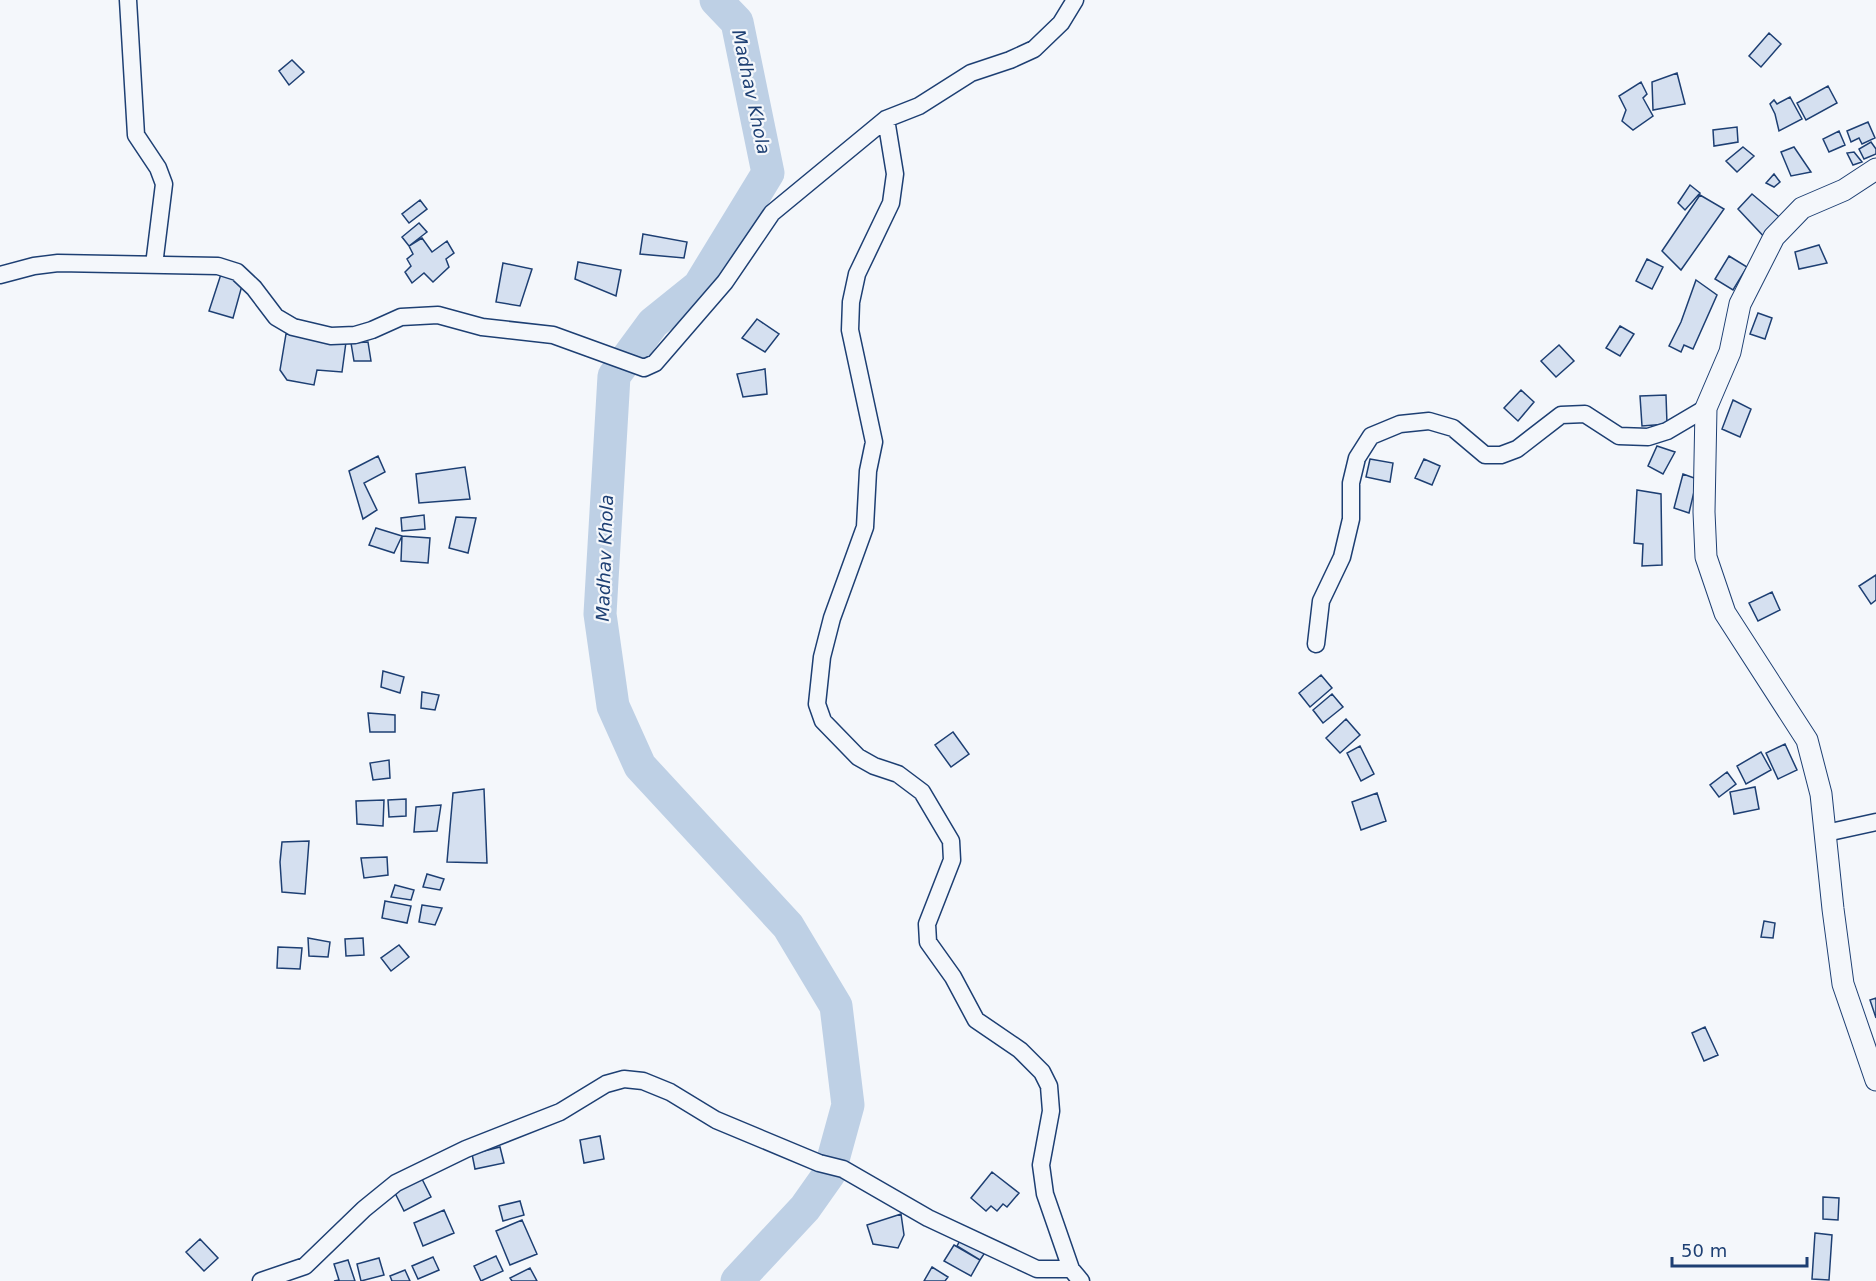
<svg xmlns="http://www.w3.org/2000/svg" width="1876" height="1281" viewBox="0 0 1876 1281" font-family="'DejaVu Sans',sans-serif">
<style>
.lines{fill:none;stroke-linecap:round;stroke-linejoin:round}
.river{stroke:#bed0e5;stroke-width:33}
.building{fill:#d5e0f0;stroke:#1d3f73;stroke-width:1.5}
.minor-casing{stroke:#1d3f73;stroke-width:19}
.tertiary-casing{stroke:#1d3f73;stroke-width:23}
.minor{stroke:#f4f7fb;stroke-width:16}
.tertiary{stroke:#f4f7fb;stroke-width:21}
.labels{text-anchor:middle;stroke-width:4.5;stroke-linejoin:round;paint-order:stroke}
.water-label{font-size:18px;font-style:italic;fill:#1d3f73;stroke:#f4f7fb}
</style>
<rect width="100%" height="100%" fill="#f4f7fb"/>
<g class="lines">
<!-- river -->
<path class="river" d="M 716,0 L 737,22 L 768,173 L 699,286 L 653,323 L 614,376 L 600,614 L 613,706 L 640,766 L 788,926 L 836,1006 L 848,1105 L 829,1174 L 805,1208 L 737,1281"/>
</g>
<!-- building -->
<path class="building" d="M 1769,33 L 1781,44 L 1761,67 L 1749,56 Z
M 292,60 L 304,72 L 289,85 L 279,71 Z
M 1677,73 L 1685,104 L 1653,110 L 1652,82 Z
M 1641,82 L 1647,94 L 1643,98 L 1653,116 L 1633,130 L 1622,121 L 1626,110 L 1619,96 Z
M 1828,86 L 1837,103 L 1806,120 L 1797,103 Z
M 1790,97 L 1802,119 L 1779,131 L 1775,114 L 1770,104 L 1774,100 L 1777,104 Z
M 1868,122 L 1875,138 L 1862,144 L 1859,138 L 1851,142 L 1847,131 Z
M 1737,127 L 1738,142 L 1714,146 L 1713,130 Z
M 1839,131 L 1845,145 L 1829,152 L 1823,139 Z
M 1871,142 L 1876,149 L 1876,154 L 1864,159 L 1859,149 Z
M 1743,147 L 1754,156 L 1737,172 L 1726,161 Z
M 1794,147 L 1811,172 L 1791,176 L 1781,152 Z
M 1854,152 L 1862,162 L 1853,165 L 1847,153 Z
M 1774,174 L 1780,182 L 1774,187 L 1766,183 Z
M 1690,185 L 1700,193 L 1685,210 L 1678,203 Z
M 1752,194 L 1784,221 L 1769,242 L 1738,209 Z
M 1700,195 L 1724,209 L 1681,270 L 1662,251 Z
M 420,200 L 427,209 L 409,223 L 402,214 Z
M 419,223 L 427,232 L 409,246 L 402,237 Z
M 643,234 L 687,242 L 684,258 L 640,254 Z
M 422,238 L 432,252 L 447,241 L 454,253 L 446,259 L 449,267 L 433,282 L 424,273 L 412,283 L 405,272 L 411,266 L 407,259 L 413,254 L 409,246 Z
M 1819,245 L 1827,263 L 1799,269 L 1795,252 Z
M 1729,256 L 1747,267 L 1733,290 L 1715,279 Z
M 1647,259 L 1663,267 L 1652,289 L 1636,281 Z
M 578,262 L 621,270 L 616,296 L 575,279 Z
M 503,263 L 532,269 L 520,306 L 496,302 Z
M 222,271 L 243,282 L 233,318 L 209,311 Z
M 1696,280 L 1717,295 L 1693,349 L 1684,345 L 1681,352 L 1669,346 L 1681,322 Z
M 1758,313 L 1772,318 L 1765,339 L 1750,334 Z
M 757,319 L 779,334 L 765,352 L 742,338 Z
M 1620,326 L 1634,334 L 1620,356 L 1606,348 Z
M 286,334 L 346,342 L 342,372 L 317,370 L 314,385 L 287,380 L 280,370 Z
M 368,342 L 371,361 L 354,361 L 351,343 Z
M 1559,345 L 1574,361 L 1556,377 L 1541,361 Z
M 765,369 L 767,394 L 743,397 L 737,374 Z
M 1521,390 L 1534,402 L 1518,421 L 1504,408 Z
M 1666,395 L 1667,424 L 1642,426 L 1640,396 Z
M 1733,400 L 1751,409 L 1740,437 L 1722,429 Z
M 1657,446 L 1675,452 L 1663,474 L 1648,466 Z
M 378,456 L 385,472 L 364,483 L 377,510 L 363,519 L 349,471 Z
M 1370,459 L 1393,463 L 1390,482 L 1366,477 Z
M 1424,459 L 1440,466 L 1432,485 L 1415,478 Z
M 465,467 L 470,499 L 419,503 L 416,474 Z
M 1683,474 L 1697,479 L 1689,513 L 1674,508 Z
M 1637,490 L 1661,494 L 1662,565 L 1642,566 L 1643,544 L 1634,543 Z
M 424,515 L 425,529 L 402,531 L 401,518 Z
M 456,517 L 476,518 L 468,553 L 449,548 Z
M 376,528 L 402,536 L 394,553 L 369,545 Z
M 402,536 L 430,538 L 428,563 L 401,561 Z
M 1876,575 L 1876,600 L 1871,604 L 1859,586 Z
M 1772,592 L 1780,610 L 1758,621 L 1749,603 Z
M 383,671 L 404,677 L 400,693 L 381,687 Z
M 1321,675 L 1332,688 L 1310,707 L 1299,693 Z
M 422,692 L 439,695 L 435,710 L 421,708 Z
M 1332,694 L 1343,707 L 1323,723 L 1313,710 Z
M 368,713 L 395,715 L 395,732 L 370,732 Z
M 1346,719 L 1360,735 L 1340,753 L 1326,738 Z
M 953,732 L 969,754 L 951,767 L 935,745 Z
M 1785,744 L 1797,770 L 1778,779 L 1766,753 Z
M 1360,746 L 1374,774 L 1361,781 L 1347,753 Z
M 1761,752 L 1771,770 L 1746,784 L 1737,766 Z
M 389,760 L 390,778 L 373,780 L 370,763 Z
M 1727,772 L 1736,784 L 1719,797 L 1710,785 Z
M 1755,787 L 1759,809 L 1734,814 L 1730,792 Z
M 484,789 L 487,863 L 447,862 L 453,793 Z
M 1377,793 L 1386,821 L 1361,830 L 1352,802 Z
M 406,799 L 406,816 L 389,817 L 388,800 Z
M 384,800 L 383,826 L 357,824 L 356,801 Z
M 441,805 L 437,831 L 414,832 L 416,807 Z
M 309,841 L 305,894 L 282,892 L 280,862 L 282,842 Z
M 387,857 L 388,875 L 364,878 L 361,858 Z
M 427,874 L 444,879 L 440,890 L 423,887 Z
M 395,885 L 414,890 L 411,900 L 391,897 Z
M 385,901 L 411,906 L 407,923 L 382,918 Z
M 422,905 L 442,908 L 435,925 L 419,922 Z
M 1764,921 L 1775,923 L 1773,938 L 1761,937 Z
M 308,938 L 330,942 L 328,957 L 309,956 Z
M 363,938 L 364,955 L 346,956 L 345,939 Z
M 399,945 L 409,957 L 391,971 L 381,958 Z
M 278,947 L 302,948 L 300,969 L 277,968 Z
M 1876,998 L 1876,1018 L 1870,1000 Z
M 1705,1027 L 1718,1055 L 1704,1061 L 1692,1033 Z
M 600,1136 L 604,1159 L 584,1163 L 580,1140 Z
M 500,1147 L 504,1163 L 475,1169 L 472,1154 Z
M 992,1172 L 1019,1193 L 1007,1207 L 1003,1204 L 997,1211 L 991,1206 L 986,1211 L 971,1198 Z
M 421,1177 L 431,1197 L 404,1211 L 394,1191 Z
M 1823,1197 L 1839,1198 L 1838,1220 L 1823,1219 Z
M 520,1201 L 524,1215 L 503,1221 L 499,1206 Z
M 444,1210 L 454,1233 L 423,1246 L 414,1223 Z
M 901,1214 L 904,1235 L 898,1248 L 873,1244 L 867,1225 Z
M 522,1220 L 537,1254 L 510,1265 L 496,1231 Z
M 1815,1233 L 1832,1235 L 1829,1280 L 1812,1279 Z
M 962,1237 L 986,1251 L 980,1260 L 957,1246 Z
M 200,1239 L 218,1258 L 204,1271 L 186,1252 Z
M 954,1245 L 980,1260 L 971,1276 L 944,1261 Z
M 496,1256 L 503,1271 L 481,1281 L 474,1266 Z
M 433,1257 L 439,1270 L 418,1279 L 412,1266 Z
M 379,1258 L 384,1275 L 361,1281 L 357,1264 Z
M 348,1260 L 355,1281 L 334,1281 L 339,1280 L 334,1264 Z
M 932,1267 L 948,1277 L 945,1281 L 924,1281 Z
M 530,1268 L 537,1281 L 512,1281 L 510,1278 Z
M 405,1270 L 410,1281 L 392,1281 L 390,1276 Z"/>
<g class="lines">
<defs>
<path id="minor" d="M 128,0 L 136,135 L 158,168 L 164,184 L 154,265
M 886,119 L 895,174 L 891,203 L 857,274 L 851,302 L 850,330 L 874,442 L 868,471 L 865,527 L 832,618 L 822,657 L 817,704 L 823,721 L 858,757 L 874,766 L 898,774 L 922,792 L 951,841 L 952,860 L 927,924 L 928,942 L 953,977 L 976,1020 L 1020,1050 L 1042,1072 L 1049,1086 L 1051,1111 L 1041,1165 L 1045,1194 L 1071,1269 L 1081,1281
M 0,275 L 34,266 L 58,263 L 218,266 L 237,272 L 254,288 L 276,317 L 293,327 L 331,336 L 355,335 L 372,330 L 401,317 L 438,315 L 482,327 L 553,335 L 644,368 L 655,363 L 725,282 L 772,213 L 886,119 L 919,106 L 971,73 L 1010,60 L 1034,49 L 1061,23 L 1075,0
M 1316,644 L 1321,601 L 1342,557 L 1351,519 L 1351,483 L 1357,458 L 1371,436 L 1400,424 L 1429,421 L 1453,428 L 1485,455 L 1501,455 L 1517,449 L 1561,415 L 1585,414 L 1619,436 L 1648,437 L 1667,431 L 1706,408
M 1826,833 L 1876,822
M 261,1281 L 305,1266 L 364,1209 L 396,1183 L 466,1149 L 560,1112 L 606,1084 L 624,1079 L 643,1081 L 670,1092 L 716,1120 L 819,1163 L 843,1169 L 928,1218 L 1037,1269 L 1071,1269"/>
<path id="tertiary" d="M 1876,169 L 1844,190 L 1802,208 L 1774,237 L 1740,304 L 1730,352 L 1706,408 L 1704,512 L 1706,557 L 1725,613 L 1807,740 L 1821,794 L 1833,909 L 1843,984 L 1876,1080"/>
</defs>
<!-- minor casing -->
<use href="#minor" class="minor-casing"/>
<!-- tertiary casing -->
<use href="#tertiary" class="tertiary-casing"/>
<!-- minor -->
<use href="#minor" class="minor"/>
<!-- tertiary -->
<use href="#tertiary" class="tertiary"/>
</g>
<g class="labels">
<!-- water labels -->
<g class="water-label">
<text transform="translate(751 92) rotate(78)" y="6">Madhav Khola</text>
<text transform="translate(605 558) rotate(-88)" y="6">Madhav Khola</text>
</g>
</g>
<!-- scale -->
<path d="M1672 1257v9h135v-9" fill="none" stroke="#1d3f73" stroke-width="3"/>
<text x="1681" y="1257" font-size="18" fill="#1d3f73" stroke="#f4f7fb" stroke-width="4.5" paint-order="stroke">50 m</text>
</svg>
